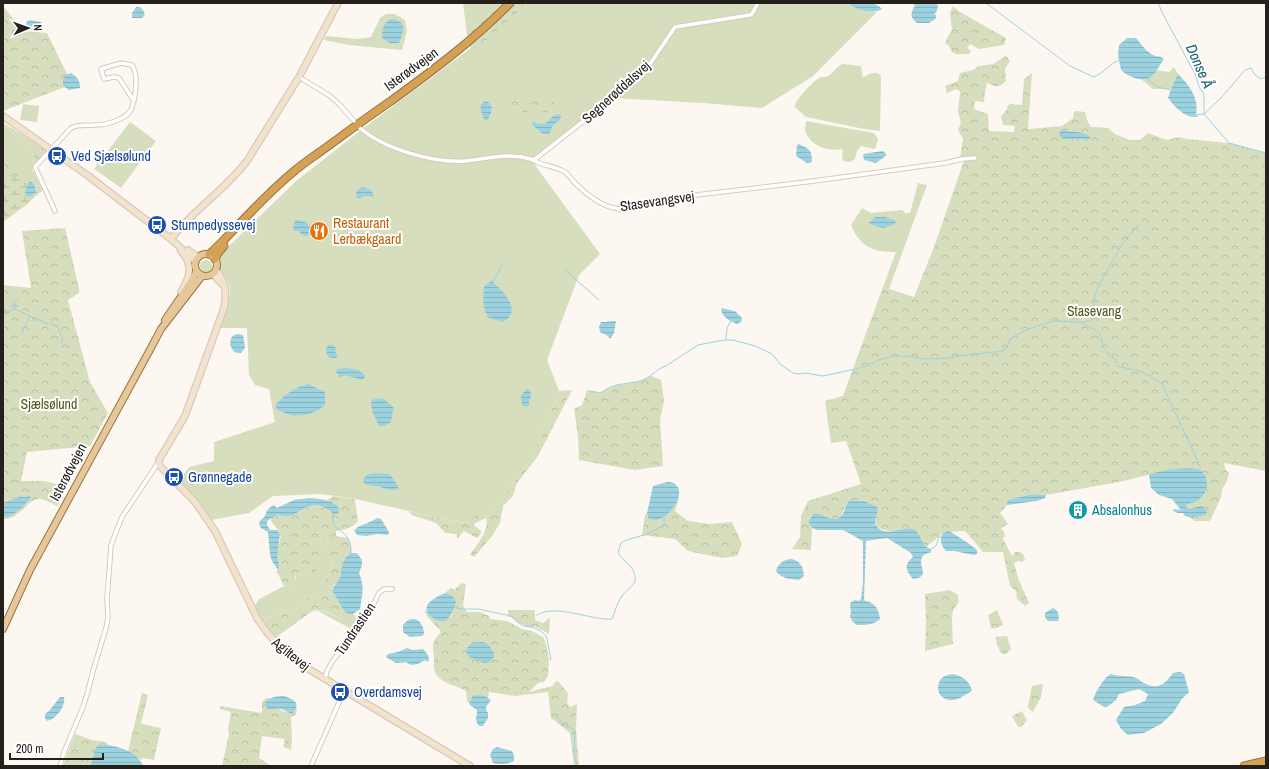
<svg xmlns="http://www.w3.org/2000/svg" width="1269" height="769" font-family="'Archivo Narrow',sans-serif">
	<defs>
		<pattern id="forest-crowns" width="20" height="18" patternUnits="userSpaceOnUse"><rect width="20" height="18" fill="#d6debe"/><path d="M2 6a3 3 0 1 1 6 0M12 15a3 3 0 1 1 6 0" fill="none" stroke="#b8bea3"/></pattern>
		<pattern id="wetland-marsh" width="20" height="14" patternUnits="userSpaceOnUse"><rect width="20" height="14" fill="#d6debe"/><path d="M1 5h8M5 5V1M11 12h8M15 12V8" fill="none" stroke="#b8bea3"/></pattern>
		<pattern id="water-rules" width="6" height="5" patternUnits="userSpaceOnUse"><rect width="6" height="5" fill="#9cd2df"/><path d="M0 2.5h6" fill="none" stroke="#86b4bf"/></pattern>
	</defs>
	<rect width="100%" height="100%" fill="#fdf7f2"/>
	<!-- grass -->
	<path fill="#d6debe" d="M463,3H848C855,10 867,13 877,12L813,76L762,108L703,103L613,98L532,161L600,254L579,275L547,360L559,391L532,458L494,508L483,509L466,523L453,521L351,498L321,494L273,496L249,513L211,520L202,506L179,481L189,467L214,461V442L275,422L269,389L255,385L249,375L247,328H220L228,304L230,292L229,284L220,270V257L232,243L296,181L365,127L471,48L467,35Z
		M386,14H395L405,20L407,31L402,50L349,45L324,40L326,36L357,39L371,37L380,18Z
		M843,64L861,66L863,78C869,73 876,70 881,76L880,131L864,129L806,117L795,107C795,99 812,83 819,78C822,76 825,78 828,76C834,73 836,66 843,64Z
		M1174,67L1178,74L1171,89H1153L1141,79L1152,75L1156,70L1169,72Z
		M23,104L39,106L37,122L20,120Z
		M1076,111L1085,112L1087,120L1073,118L1074,112Z
		M806,121L874,133L878,139L875,149L861,146L857,151L855,159L851,162L843,161L842,156L843,150L841,149C827,152 809,145 805,130C805,127 806,124 806,121Z
		M130,122L156,141L121,188L94,169Z
		M3,124L20,139L34,154L32,169L43,190L38,194C35,179 29,181 19,173C15,169 13,163 10,159H3Z
		M1094,127L1108,128L1115,134L1130,140L1126,143L1097,132Z
		M918,183L927,185L889,289L883,287L896,252C873,252 860,247 851,225L862,208L871,213L902,210L905,213H910Z
		M200 266a6 6 0 1 1 12 0a6 6 0 1 1-12 0Z
		M320,533H326L329,543L331,547V560L333,565L329,574L321,584L326,594L320,599L316,597L309,596L300,608L277,613L262,622L254,607L259,599L284,586L292,584L296,578L295,573L304,574L309,576L322,550Z
		M316,610L326,612L339,618L344,611L348,614H353L362,621L355,631Z"/>
	<!-- forest -->
	<path fill="url(#forest-crowns)" fill-rule="evenodd" d="M498,3H506L472,34L471,29V27L485,17Z
		M515,3H525C511,21 493,35 476,48L469,47L475,41Z
		M3,6L23,31L47,33L72,84L3,111Z
		M953,6L960,12L1006,38L1004,45L979,49L970,44L967,48L971,51L969,54H956L952,52L949,46L945,43L952,29L950,13Z
		M1006,56L1010,61L1005,69L1006,81C1000,88 995,87 987,83L985,91L984,102L975,101L974,109L988,114L989,131L1014,132L1015,126L1003,125L1001,116L1006,111L1008,105L1011,104L1022,105L1024,79L1032,73L1028,129L1062,126L1073,118L1087,120L1091,127H1094L1098,132L1126,143L1130,140H1140L1148,133L1167,140L1179,137L1186,139L1229,143L1266,153V471L1224,463L1225,469L1229,474L1227,481L1222,489L1221,497L1211,519L1209,521H1194L1192,518L1206,515L1202,507L1187,509L1186,505L1194,503L1167,470L1124,481L1046,495L1033,494L1008,500L1007,503V505L1000,513L1008,524L1001,528L1005,534L1003,539L1012,556L1015,552H1020L1023,554L1025,560L1021,562L1018,561L1014,563L1018,578L1029,603L1025,606L1017,599L1016,591L1010,586L1003,552H983L965,531L946,532L943,533L926,547C921,541 922,533 913,530C902,525 891,536 880,528C873,524 876,518 878,511L864,501L851,500L845,506L841,516L835,519L823,516L811,515L808,521L812,528L811,550L792,549L800,537L801,516L808,501L861,484L846,441L831,443L825,401L843,396L883,287L914,297L934,247L965,158H960L963,139L958,130L961,123L958,112L960,91L956,89L947,93L945,86L958,81L960,73L973,70L979,66L993,64ZM1064,130C1074,133 1080,131 1089,136L1087,140C1080,138 1073,140 1067,138Z
		M519,95L556,98L553,105L554,112H519L503,103Z
		M3,123L48,150L32,169L34,154L20,139L3,124Z
		M3,159H10L14,162L18,172L33,181L36,187L38,194L26,205L15,208L3,216Z
		M65,228L79,289V293L68,300L90,382L108,413L90,446L27,452L21,481H44L65,486L58,506C53,504 46,500 40,499C27,498 20,520 3,519C14,515 22,506 31,498L30,496L19,497L3,503V316H22L8,303L6,310H3V285L31,288L22,231Z
		M651,376L661,380L664,401L660,420L663,466L635,470L579,460L578,436L574,409L582,405L587,390L600,393L616,385L628,384L643,380Z
		M572,390L538,456L517,483L513,496L503,506L500,523L492,536L474,557L470,554C477,546 490,528 486,518L475,523L474,525L482,532L477,538L464,531L457,539V534L445,533L436,523L412,515L408,511L453,521L466,523L483,509L494,508L532,458L559,391Z
		M333,496L355,499L358,521C351,528 346,530 336,531V536L348,538L351,545V553C340,558 344,571 340,578C338,582 331,586 332,591C333,594 342,607 344,611L339,618C331,614 321,607 311,612L275,638L262,622L277,613L300,608L309,596L316,597L320,599L326,594L323,591L321,584L329,574L333,565L331,560V547L329,543L326,533H320L322,550L318,570L309,576L304,574L295,573V582L292,584L284,586L277,572C280,564 276,557 277,549C278,545 282,539 280,534C278,529 274,525 271,521L272,517L277,515C294,519 294,511 307,507C315,504 323,507 330,510L329,501L327,500Z
		M679,498L675,511L688,521L709,524L732,522L742,544L737,556L722,558L688,551L675,539L642,535L645,515L647,513L648,518L668,514Z
		M462,583L466,584L463,606L467,612H480L489,616L490,619L507,621L522,629L532,631L543,637L546,644L549,659L548,676L544,682L538,683L529,692L553,686L555,682L558,681L568,693L567,703L570,707L577,704L576,729L579,766H574L570,733L551,718L548,692L515,696L489,692L488,698L485,696L472,698L469,702H467L466,691C455,684 438,684 434,669C433,665 435,661 434,657C432,644 432,642 441,632C437,625 427,619 425,611L426,609L428,614L451,617L456,604L449,594L445,593L451,588L454,590Z
		M950,590L958,595C960,605 956,604 953,611C951,616 953,637 953,644L925,651L926,624L925,594Z
		M508,610H535V620L543,623L546,621L547,619L550,618L549,634L534,626L532,628L518,623L511,617H508Z
		M997,610L1003,625L996,628H991L988,615Z
		M1007,636L1011,649L1006,654H1003L1000,652L995,637Z
		M1043,684L1041,697L1033,712L1029,709L1028,706L1032,686Z
		M142,693L148,695L141,724L161,728L154,760L143,758L141,760L128,751Z
		M266,698H269V699L267,700C274,706 284,714 293,713L297,706L296,714L291,717L292,742L291,750L283,747L285,739L262,736L259,758L271,766H222L229,734L228,730L231,712L220,709V706L262,713V702Z
		M1022,711L1027,720L1021,727H1018L1012,716Z
		M75,734L92,740L106,742L108,745L101,744L96,747L90,766H63L68,751Z"/>
	<!-- wetland -->
	<path fill="url(#wetland-marsh)" d="M16,175C21,176 25,180 30,181L26,187V196H32V198L25,206L3,222V182Z
		M11,298L17,301L24,311L22,316H3V310L6,309L8,303Z"/>
	<!-- water -->
	<path fill="url(#water-rules)" d="M848,3C859,3 874,0 882,9C872,15 855,10 848,3Z
		M913,3H935L938,5L937,11L934,14L936,15V18L933,21L932,20V21L929,23H917C910,17 910,13 915,6Z
		M136,7C142,7 143,9 145,15L142,18H132V13Z
		M390,19C408,20 404,30 399,43H390L382,38C382,30 383,24 390,19Z
		M30,20L41,22L42,26L41,29L28,30L26,25L27,21Z
		M1127,38H1136C1142,45 1146,52 1155,56C1159,57 1161,56 1164,59C1160,64 1158,70 1153,75C1143,84 1129,77 1121,70L1118,55L1119,45Z
		M71,73C77,77 80,80 80,88L69,90L63,86V80L65,75Z
		M1178,74C1190,86 1199,98 1196,115L1198,117C1184,118 1176,108 1168,98L1173,84Z
		M486,101C496,106 491,114 487,121C482,118 480,110 481,104Z
		M558,114L561,116C560,122 557,121 553,125C551,128 551,131 549,134H543L532,125L533,122L539,124H545L553,116Z
		M1064,130C1074,133 1083,130 1091,138L1087,140L1081,139H1063L1059,135L1060,131Z
		M799,144C809,149 812,149 812,162L807,163L796,156L797,145Z
		M883,151L887,155L876,163L864,160L863,154Z
		M30,181L34,184L36,192L32,196H26C24,190 27,186 30,181Z
		M363,187L371,190L374,196L373,197L366,196L359,198L356,197C355,191 358,189 363,187Z
		M875,217H885L896,221L895,224C883,229 880,229 869,223Z
		M295,220C302,220 308,222 311,228L310,235L305,236L301,234L299,231H294L293,228Z
		M492,281C502,291 524,310 503,322L487,317V314C481,306 484,296 484,286Z
		M721,308L735,311L742,318L741,322L737,324C730,321 721,317 721,308Z
		M612,321H616L614,333L611,338H609L608,336L600,332L599,327L601,322H606Z
		M238,334L243,335L244,341L245,348L241,353L234,352L230,345L231,338L234,335Z
		M328,345H333L336,348L335,352L338,355L336,358H334L328,357L326,350Z
		M348,368L358,370L365,375V377L362,380L345,375L339,378V376L336,372L337,369Z
		M308,384L325,392V405C317,413 303,417 291,415C286,414 281,411 276,409V404C286,394 295,387 308,384Z
		M527,389L530,390L531,398L529,399V406L524,407L522,405L521,395Z
		M378,398L384,399L394,408L392,415L391,422L385,426H379L373,413L371,404L372,400Z
		M1184,468C1189,468 1196,468 1200,470C1203,472 1205,475 1206,478C1211,493 1198,502 1186,505L1187,509L1202,506L1207,511L1206,515L1192,518L1185,516L1183,513H1178L1173,511L1174,509L1181,510L1172,499L1159,495L1151,488L1149,474L1167,470Z
		M376,473L390,474L398,486V489C389,492 384,487 375,486C370,485 367,486 363,482C365,474 368,474 376,473Z
		M667,482C670,482 674,482 676,485C687,495 667,521 654,520C652,520 650,519 648,518L647,513L653,486Z
		M1033,494L1046,495L1045,498L1037,501L1007,505V503L1008,500Z
		M30,496L31,498C24,505 14,517 3,518V503L19,497Z
		M309,498C319,499 334,499 339,509L338,514H333C328,507 316,503 307,507C302,508 298,513 293,515C287,517 282,516 277,515L267,521V525L270,530H277L280,534L277,556L279,565L278,570L272,561L270,555L268,532L261,528L259,524L260,521L265,516C267,510 268,508 274,505L277,508L294,500Z
		M851,500L864,501L877,507C880,513 873,519 876,525C885,539 901,526 912,529C923,532 920,546 931,549V552C928,553 923,555 922,557C917,566 932,576 913,579C906,571 903,565 913,557L911,553L887,538L866,541L864,599L865,601C875,602 879,610 880,619C874,625 865,625 857,625L852,621L850,616L851,612L850,603L855,600L859,601L861,599L863,583V541L843,530H817L812,528L808,521L813,514C822,512 833,524 841,516C846,511 844,504 851,500Z
		M377,518L381,519L389,532L388,535L377,534L366,536L357,535L354,530C361,524 370,523 377,518Z
		M949,531C959,537 969,543 977,550V554L974,555L954,551H946C941,546 939,539 943,533Z
		M350,553H357L362,560V565L359,573C365,587 362,595 360,609L353,614H348L344,611L332,591L333,588L341,576V570L345,558Z
		M790,559C800,560 803,566 804,576L799,580C790,579 782,579 776,571C778,564 783,560 790,559Z
		M445,593C449,594 454,596 455,600C457,603 455,606 454,609C450,618 444,626 433,618C430,616 428,615 427,611C424,602 439,596 445,593Z
		M1053,608C1058,610 1060,616 1058,621H1048L1045,617V613Z
		M411,619C420,618 424,626 424,634L422,636L410,637L403,632V625L407,621Z
		M483,642L488,644L494,653V657L489,662L484,663L469,657L466,652C469,642 473,643 483,642Z
		M407,648L413,650L423,649L428,655L429,660L427,662L425,660L418,664L411,665L406,662L396,663L386,657L388,654L398,652Z
		M1180,672L1184,674L1189,692L1181,700L1173,713L1161,724L1144,733L1128,735L1121,729L1116,720L1124,707L1135,705L1145,701L1148,694L1139,689L1119,694L1116,700L1107,707H1104L1093,700C1095,693 1104,677 1111,674C1119,677 1128,675 1136,678C1139,679 1141,682 1144,683C1158,690 1164,685 1173,673Z
		M953,674C962,676 970,681 972,691C966,694 958,701 951,700C940,700 934,688 941,679C944,675 948,675 953,674Z
		M476,695L485,696L491,700L486,707V710L488,713V718L483,726H479C474,720 477,717 477,710L470,705L469,702L472,698Z
		M284,696C294,699 301,703 293,713C288,714 286,710 281,709C276,708 272,710 267,709L265,702C269,697 278,696 284,696Z
		M60,697H64C66,706 56,719 47,721L45,718V714L49,711Z
		M101,744C116,746 137,750 143,766H90L96,747Z
		M497,747L512,751L514,755V761C507,764 501,765 493,763L490,755L493,749Z"/>
	<g fill="none" stroke-linecap="round" stroke-linejoin="round">
		<!-- stream -->
		<path stroke="#9cd2df" stroke-width="1" d="M986,3L1070,66L1094,77C1104,73 1109,64 1119,60L1120,61
			M1158,3L1163,14L1196,76L1199,87L1204,94V114L1229,143L1266,153
			M1146,78L1157,87L1171,90
			M1195,115L1204,114L1221,98L1245,70L1251,68L1255,75L1261,79L1266,77
			M565,270L599,300
			M492,281L495,279L503,263
			M12,301L15,309
			M3,313L15,309L48,324
			M1046,323C1050,322 1055,321 1059,321C1069,321 1084,325 1093,319L1095,293L1122,244L1138,225
			M1082,323L1097,331L1101,336L1103,347L1109,355L1116,360V363
			M51,324L58,327L62,338V344
			M21,334L30,316
			M726,339L727,328L731,321
			M1117,366L1139,371L1150,376L1162,384L1200,466V470
			M591,391L600,393C605,390 611,386 617,385C626,383 636,383 645,379C653,375 658,368 666,366L698,345L724,340H733L755,346L772,354L780,364L793,373L799,374L805,373L823,376L860,368L866,366L878,360L893,356H907L924,359L948,358L966,355L1004,351L1011,338L1028,329L1044,324
			M333,514C331,530 340,527 347,537C351,542 351,547 351,553
			M931,549L936,546L939,537H941
			M457,608L461,609H478L511,616L523,626L533,627L542,632L546,636L547,639L551,660
			M537,615C556,603 592,621 612,619C615,612 617,602 622,596C629,586 640,585 633,570C630,565 622,559 618,553L621,543L624,541L650,533L662,526L664,524V516
			M557,717L565,726L573,729L575,734L574,753L577,766"/>
		<defs>
			<path id="street" d="M299,77L330,96L340,105L354,121
				M360,128C384,149 433,163 465,161C488,159 507,152 531,159C534,160 536,162 539,163C547,166 557,167 565,172C569,175 572,180 575,183C586,194 603,207 619,209C628,210 644,202 654,200L814,181L945,163L962,159L975,158
				M534,160L595,112L623,87L636,77L650,64L675,27L750,15L752,14L758,3
				M55,211L35,167L71,128C78,124 87,126 95,125C106,125 125,120 131,110C133,105 134,99 135,95C136,83 138,75 132,65L121,63L101,69L104,79L114,77L119,78L134,101
				M325,679L327,671L332,662L359,627L372,607L379,593L384,589H392
				M60,766L64,752L83,707L88,691L93,671L106,628L108,618L107,599L111,545L122,517L158,463
				M311,766L344,691"/>
			<path id="secondary" d="M3,116L87,175L171,239L195,261
				M171,239C193,210 225,190 247,161L299,77L338,3
				M188,250L198,257
				M216,270C226,282 227,293 224,308L185,416L159,460V465L196,503L215,531L257,618C269,637 283,652 302,665L470,766
				M213,274L222,284
				M181,292C190,277 194,265 181,251"/>
			<path id="primary" d="M195 265a11 11 0 1 1 22 0a11 11 0 1 1-22 0Z
				M165,320L193,279L196,271
				M3,629L30,570L152,346L161,329L202,276"/>
			<path id="highway" d="M209,254L213,251C246,218 278,180 317,154C342,136 366,118 391,101C432,71 474,40 510,3
				M215,259L218,253L224,246
				M1244,766L1266,761"/>
		</defs>
		<!-- street casing -->
		<use href="#street" stroke="#d9c8be" stroke-width="5.5"/>
		<!-- secondary casing -->
		<use href="#secondary" stroke="#d9c8be" stroke-width="8"/>
		<!-- primary casing -->
		<use href="#primary" stroke="#977441" stroke-width="8"/>
		<!-- highway casing -->
		<use href="#highway" stroke="#977441" stroke-width="9"/>
		<!-- street -->
		<use href="#street" stroke="#fff" stroke-width="3.5"/>
		<!-- secondary -->
		<use href="#secondary" stroke="#f2e3cc" stroke-width="5.5"/>
		<!-- primary -->
		<use href="#primary" stroke="#e6c799" stroke-width="6"/>
		<!-- highway -->
		<use href="#highway" stroke="#d5a255" stroke-width="7"/>
	</g>
	<!-- icons -->
	<defs>
		<symbol id="bus-disc" viewBox="-11 -11 22 22"><circle r="9.5" fill="#1a4fb4" stroke="#fff"/><path d="M-5-6H5V4H4V6H2V4H-2V6H-4V4H-5ZM-3.5-4V0h7V-4ZM-3.5 1.2v1.5H-2V1.2ZM2 1.2v1.5H3.5V1.2Z" fill="#fff"/></symbol>
		<symbol id="restaurant-disc" viewBox="-11 -11 22 22"><circle r="9.5" fill="#e8710a" stroke="#fff"/><path d="M-5-6h1v4h1v-4h1v4h1v-4h1v5L-1.5 .5V6h-2V.5L-5-1ZM5-6V6H3V1.5H1.5Q1.5-4 5-6Z" fill="#fff"/></symbol>
		<symbol id="building-disc" viewBox="-11 -11 22 22"><circle r="9.5" fill="#0f9aa8" stroke="#fff"/><path d="M-4-6H4V6H1V3H-1V6H-4ZM-2.5-4.3h1.7v1.8h-1.7ZM.8-4.3h1.7v1.8H.8ZM-2.5-1h1.7V.8h-1.7ZM.8-1h1.7V.8H.8Z" fill="#fff"/></symbol>
	</defs>
	<g fill-rule="evenodd">
		<use href="#bus-disc" x="46" y="145" width="22" height="22"/>
		<use href="#bus-disc" x="146" y="214" width="22" height="22"/>
		<use href="#restaurant-disc" x="308" y="220" width="22" height="22"/>
		<use href="#bus-disc" x="163" y="466" width="22" height="22"/>
		<use href="#building-disc" x="1067" y="499" width="22" height="22"/>
		<use href="#bus-disc" x="329" y="681" width="22" height="22"/>
	</g>
	<g text-anchor="middle" dominant-baseline="central" stroke-width="4" stroke-linejoin="round" paint-order="stroke">
		<!-- street labels -->
		<g font-size="14" fill="#25201c" stroke="#fff">
			<text transform="translate(411 69) rotate(-36)">Isterødvejen</text>
			<text transform="translate(616 92) rotate(-42)">Segnerøddalsvej</text>
			<text transform="translate(657 201) rotate(-8)">Stasevangsvej</text>
			<text transform="translate(68 472) rotate(-62)">Isterødvejen</text>
			<text transform="translate(355 629) rotate(-56)">Tundrastien</text>
			<text transform="translate(291 654) rotate(39)">Agiltevej</text>
		</g>
		<!-- transit labels -->
		<g font-size="14" fill="#164399" stroke="#fff" text-anchor="start">
			<text x="71" y="156">Ved Sjælsølund</text>
			<text x="171" y="225">Stumpedyssevej</text>
			<text x="188" y="477">Grønnegade</text>
			<text x="354" y="692">Overdamsvej</text>
		</g>
		<!-- food labels -->
		<g font-size="14" fill="#c56008" stroke="#fff" text-anchor="start">
			<text x="333" y="223">Restaurant<tspan x="333" dy="16">Lerbækgaard</tspan></text>
		</g>
		<!-- park labels -->
		<g font-size="14" fill="#505a1a" stroke="#fff">
			<text x="1094" y="311">Stasevang</text>
			<text x="49" y="404">Sjælsølund</text>
		</g>
		<!-- culture labels -->
		<g font-size="14" fill="#0d838f" stroke="#fff" text-anchor="start">
			<text x="1092" y="510">Absalonhus</text>
		</g>
		<!-- water labels -->
		<g font-size="15" font-style="italic" fill="#1c6270" stroke="#fff">
			<text transform="translate(1200 66) rotate(66)">Donse Å</text>
		</g>
	</g>
	<!-- border -->
	<rect width="1269" height="769" fill="none" stroke="#25201c" stroke-width="8"/>
	<!-- north arrow -->
	<g transform="translate(28 28) rotate(88)" stroke="#ffffff" stroke-width="3" paint-order="stroke">
	<path d="M0-3L7 15L0 10L-7 15Z" fill="#25201c"/>
	<text y="-6" font-size="11" font-weight="bold" text-anchor="middle" fill="#25201c">N</text>
	</g>
	<!-- scale -->
	<path d="M10 753v6h93v-6" fill="none" stroke="#25201c" stroke-width="2"/>
	<text x="16" y="753" font-size="12" fill="#25201c" stroke="#ffffff" stroke-width="3" paint-order="stroke">200 m</text>
</svg>
